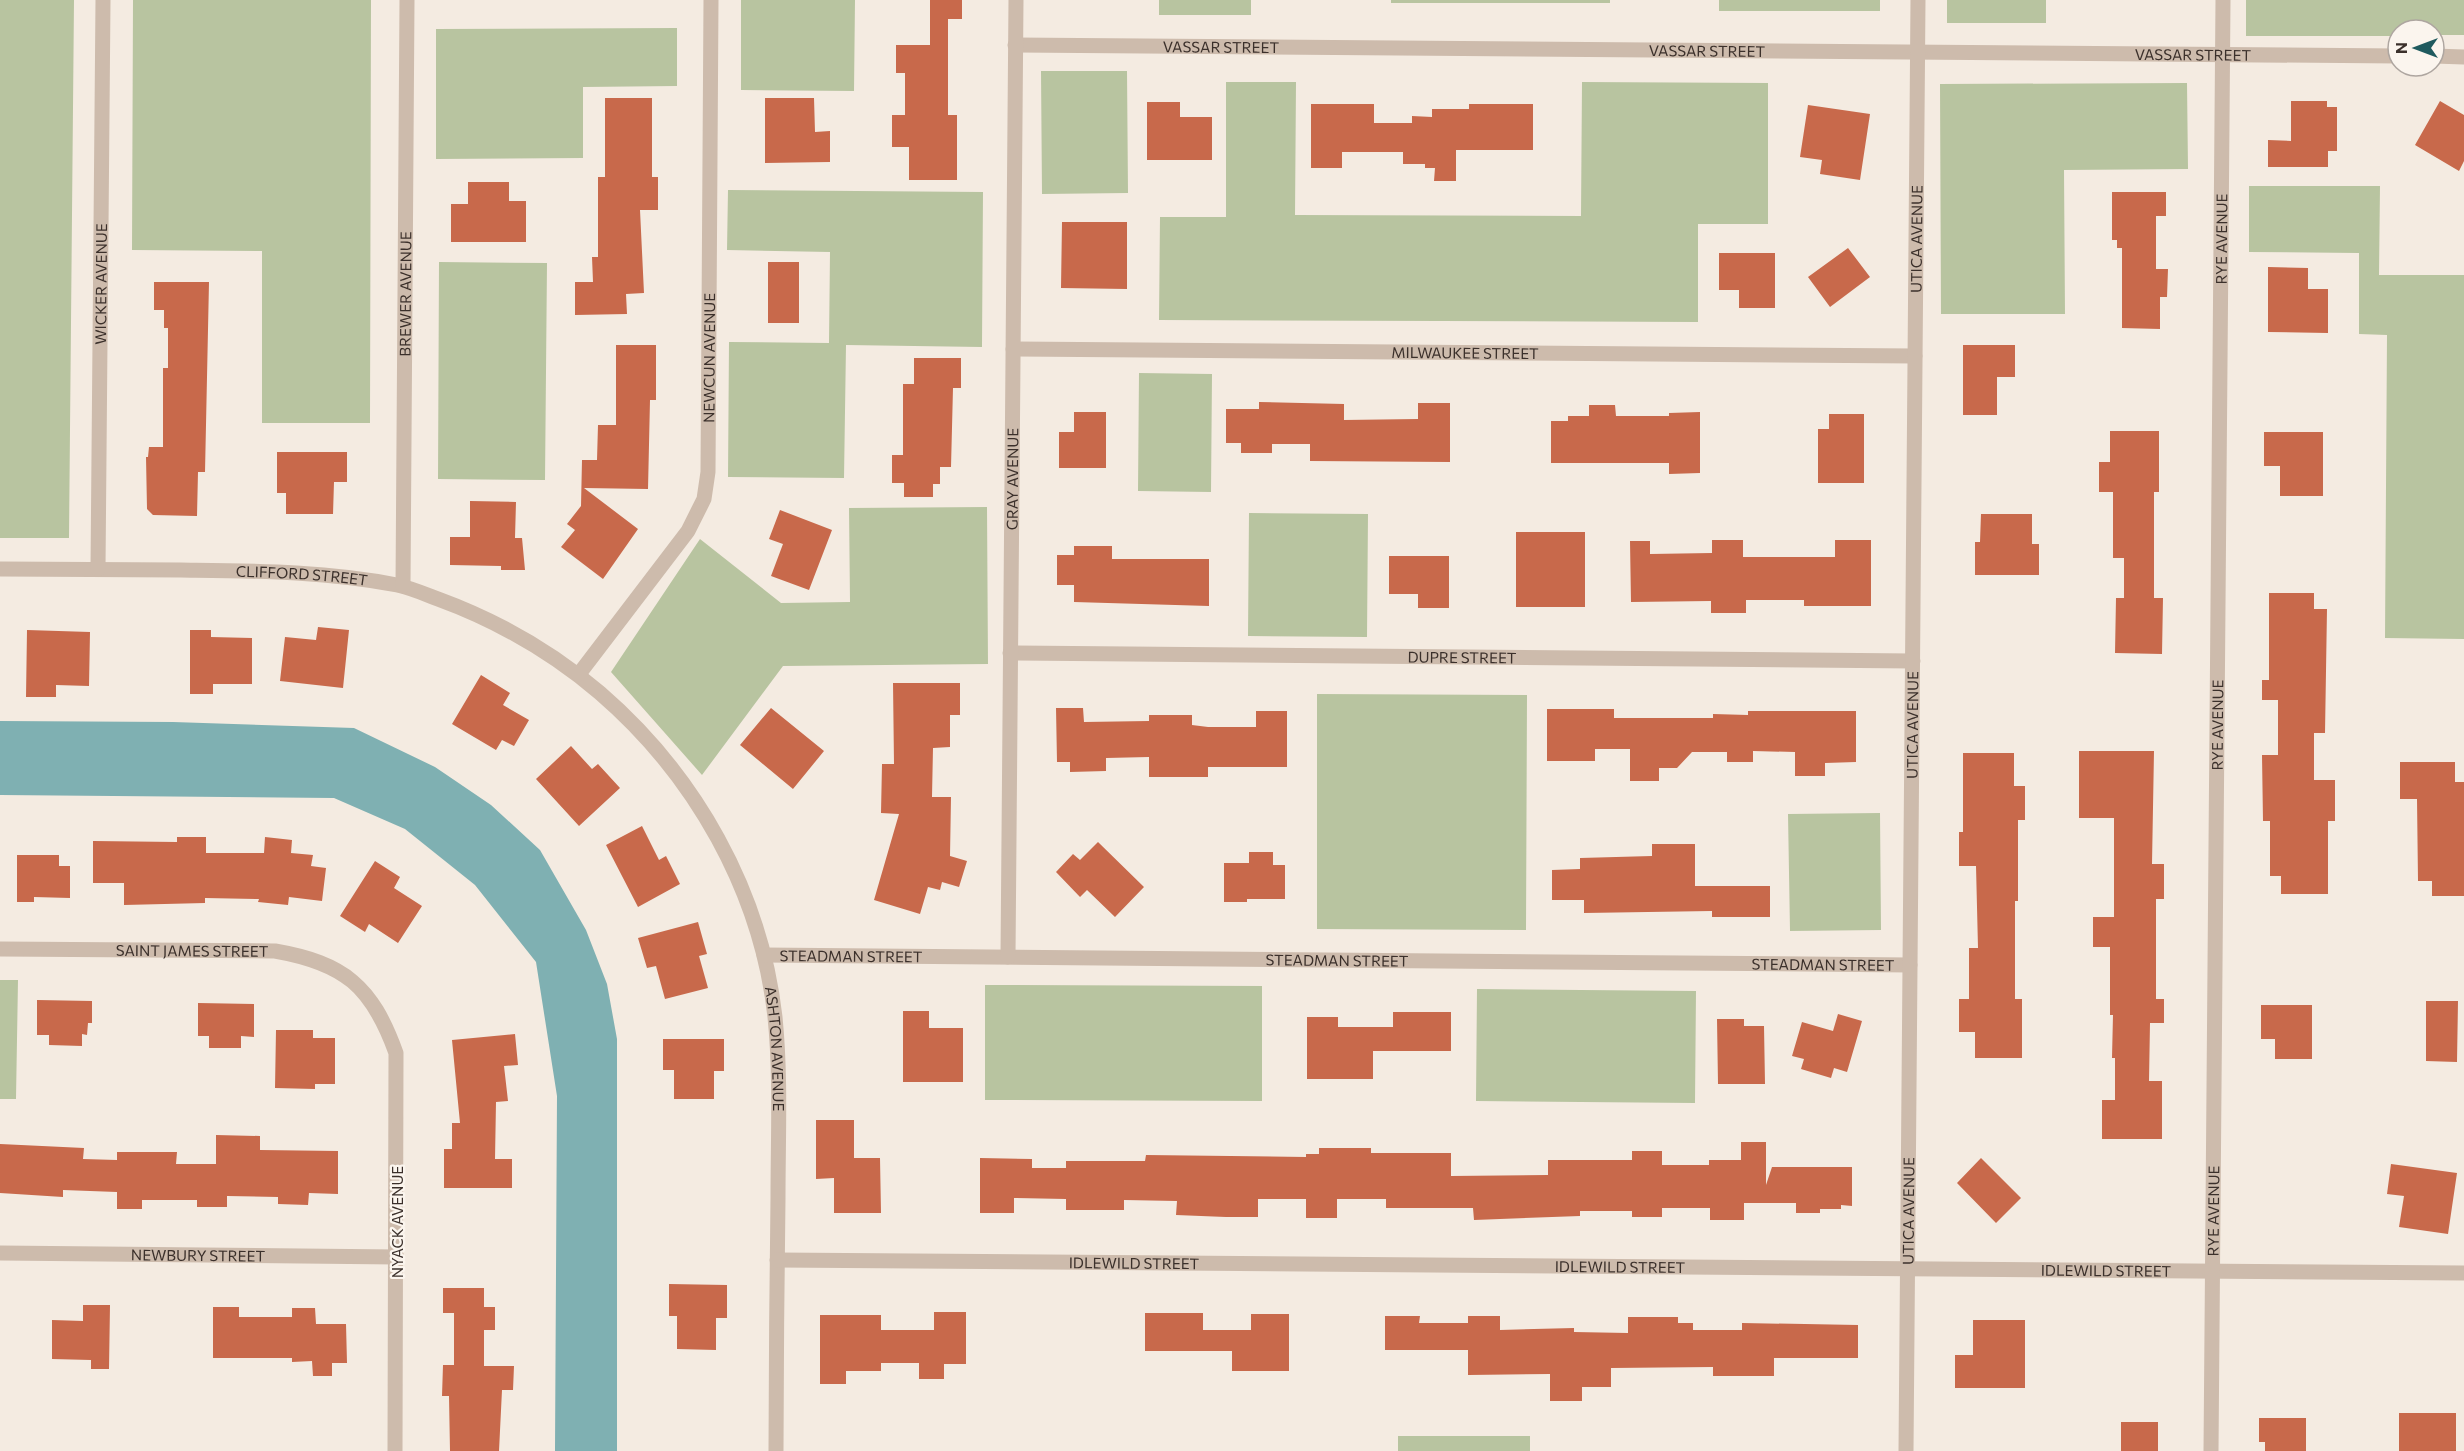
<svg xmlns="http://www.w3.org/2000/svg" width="2464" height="1451" font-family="Commissioner,sans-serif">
	<rect width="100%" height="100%" fill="#f4ebe1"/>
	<!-- green -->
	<path fill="#b8c4a0" d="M0,0H74L69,538H0Z
		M133,0H371L370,423H262V251L132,250Z
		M741,0H855L854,91L741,90Z
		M1159,0H1251V15H1159Z
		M1391,0H1610V3H1391Z
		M1719,0H1880V11H1719Z
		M1947,0H2046V23H1947Z
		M2246,0H2464V35H2434V30H2398V36H2246Z
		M677,28V86L583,87V158L436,159V29Z
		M1041,71H1127L1128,193L1042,194Z
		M1226,82H1296L1295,215L1581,216L1582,82L1768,83V224H1698V322L1159,320L1160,217H1226Z
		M2187,83L2188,169L2064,170L2065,314H1941L1940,84Z
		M2249,186H2380L2379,275H2464V639L2385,638L2387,335L2359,334V253L2249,252Z
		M728,190L983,192L982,347L846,345L844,478L728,477L729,342L829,343L830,252L727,250Z
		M439,262L547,263L545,480L438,479Z
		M1139,373L1212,374L1211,492L1138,491Z
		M987,507L988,664L783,666L702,775L611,672L700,539L781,603L850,602L849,508Z
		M1249,513L1368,514L1367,637L1248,636Z
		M1317,694L1527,695L1526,930L1317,929Z
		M1880,813L1881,930L1790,931L1788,814Z
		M0,980H18L16,1099H0Z
		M985,985L1262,986V1101L985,1100Z
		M1477,989L1696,991L1695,1103L1476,1101Z
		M1398,1436H1530V1451H1398Z"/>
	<!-- water -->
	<path fill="#7fb0b2" d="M0,721L173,722L354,728L435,767L491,805L540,850L586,930L607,984L617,1039V1451H555L557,1096L536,962L475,885L405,829L334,798L0,795Z"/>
	<!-- building -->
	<path fill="#c8694b" d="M930,0H962V19H948V115H957V180H909V147H892V115H905V73H896V45H930Z
		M605,98H652V177H658V210H640L644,293L626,294L627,314L575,315V282H593L592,257H598V177H605Z
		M765,98H814L815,132L830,131V162L765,163Z
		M2291,101H2327V107H2337V151H2328V167H2268V140L2291,141Z
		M2440,101L2464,115V161L2459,171L2415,145Z
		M1147,102H1180V117H1212V160H1147Z
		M1311,104H1374V123H1412V116L1432,117V109H1469V104H1533V150H1456V181H1434L1435,168H1425V164H1403V152H1342V168H1311Z
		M1808,105L1870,114L1860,180L1820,174L1822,160L1800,157Z
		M468,182H509V201H526V242H451V204H468Z
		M2112,192H2166V216H2156V269H2168L2167,297H2160V329L2122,328V248H2117V240H2112Z
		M1062,222H1127V289L1061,288Z
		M1848,248L1870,277L1830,307L1808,277Z
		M1719,253H1775V308H1739V290H1719Z
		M768,262H799V323H768Z
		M2268,267L2308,268V289H2328V333L2268,332Z
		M154,282H209L205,472H198L197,516L153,515L147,509L146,457H148L149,447H163V368H168V328H164V310H154Z
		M616,345H656V400H650L648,489L584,488L638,529L603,579L561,547L575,530L567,524L581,506L582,460H597L598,425H616Z
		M1963,345H2015V377H1997V415H1963Z
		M914,358H961V388H953L951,467H940V484H933V497H904V483H892V455H903V384H914Z
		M1259,402L1344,404V420L1418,419V403H1450V462L1310,461V444H1272V453H1241V443H1226V409H1259Z
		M1589,405H1615L1616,416H1669V413L1700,412V473L1669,474V463H1551V421H1568V416H1589Z
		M1074,412H1106V468H1059V432H1074Z
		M1829,414H1864V483H1818V429H1829Z
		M2110,431H2159V492H2154V598H2163L2162,654L2115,653L2116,598H2124V558H2113V492H2099V462H2110Z
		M2264,432H2323V496H2280V466H2264Z
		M277,452H347V482H334L333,514H286V493H277Z
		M470,501L516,502L515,538H522L525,570H501V566L450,565V537H470Z
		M780,510L832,530L809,590L771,576L783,544L769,539Z
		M1981,514H2032V544H2039V575H1975V542H1980Z
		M1516,532H1585V607H1516Z
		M1712,540H1743V557H1835V540H1871V606H1804V600H1746V613H1711V601L1631,602L1630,541H1650V554L1712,553Z
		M1074,546H1112V559H1209V606L1074,602V585H1057V555H1074Z
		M1389,556H1449V608H1418V594H1389Z
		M2269,593H2314V609H2327L2325,733H2314V780H2335V821H2328V894H2281V876H2270V821H2263L2262,755H2278V700H2262V680H2269Z
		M318,627L349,630L343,688L280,681L285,637L316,640Z
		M27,630L90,632L89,686L56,685V697H26Z
		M190,630H211V637L252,638V684H213V694H190Z
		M481,675L510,693L503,705L529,720L514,746L502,740L496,750L452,724Z
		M893,683H960V715H950V747L933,748L932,797H951L950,856L967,861L959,887L942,882L940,890L928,887L920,914L874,900L899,814L881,813L882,764H894Z
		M771,708L824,751L793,789L740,745Z
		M1056,708H1083L1084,722L1149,721V715H1192V725L1208,727H1256V711H1287V767H1208V777H1149V757L1106,758V771L1070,772V762H1057Z
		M1547,709H1614V718H1713V714L1748,715V711H1856V762L1825,763V776H1795V752L1753,751V762H1727V752H1692L1677,768H1659V781H1630V749H1595V761H1547Z
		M571,746L592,769L598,764L620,788L579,826L536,779Z
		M2079,751H2154L2152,864H2164V899H2156V999H2164V1023H2150L2149,1081H2162V1139H2102V1100H2115V1058H2112L2113,1015H2110V947H2093V917H2114V818H2079Z
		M1963,753H2014V786H2025V820H2018V901H2015V999H2022V1058H1975V1032H1959V999H1969V948H1978L1976,866H1959V832H1963Z
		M2400,762H2455V782H2464V896H2432V881H2418L2417,799H2400Z
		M642,826L659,860L666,856L680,884L638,907L606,845Z
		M177,837H206V853H264L265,837L292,840L291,853L313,855L311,866L326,868L322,901L289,897L288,905L258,902L259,899L205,898V903L124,905V883H93V841L177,842Z
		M1098,842L1144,887L1115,917L1087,890L1080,897L1056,872L1073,854L1080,860Z
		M1652,844H1695V886H1770V917H1712V911L1584,913V900H1552V870L1580,869V858L1652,856Z
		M1249,852H1273V865H1285V899H1247V902H1224V863H1249Z
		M17,855H59V866H70V898L34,897V902H17Z
		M375,861L400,877L394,888L422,906L398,943L369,924L365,932L340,916Z
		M698,922L707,954L699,956L708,988L665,999L656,966L647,968L638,938Z
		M37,1000L92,1001V1023H88L87,1035L82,1034V1046L49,1045V1035H37Z
		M2426,1001H2458L2457,1062L2426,1061Z
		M198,1003L254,1004V1037L241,1036V1048H209V1036H198Z
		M2261,1005H2312V1059H2275V1039H2261Z
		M903,1011H929V1028H963V1082H903Z
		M1393,1012H1451V1051H1373V1079H1307V1017H1338V1027H1393Z
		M1838,1014L1862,1021L1847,1072L1834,1068L1831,1078L1801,1069L1804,1059L1792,1056L1802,1022L1833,1031Z
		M1717,1019H1744V1026H1764L1765,1084H1718Z
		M276,1030H313V1038H335V1084H315V1089L275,1088Z
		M515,1034L518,1065L504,1066L508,1101L496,1102L495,1159H512V1188H444V1149H452V1123H460L452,1040Z
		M663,1039H724V1071H714V1099H674V1070H663Z
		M816,1120H854V1158H880L881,1213H834V1178L816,1179Z
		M216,1135L260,1136V1150L338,1151V1194L309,1193L308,1205L278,1204V1197L227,1196V1207H197V1200H142V1209H117V1192L63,1190V1197L0,1193V1144L84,1148L83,1159L117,1160V1152H177L176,1164H216Z
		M1741,1142H1766V1185L1772,1167H1852V1206L1841,1205V1209H1820V1213H1796V1203H1744V1220H1710V1208H1662V1217H1632V1211H1580V1216L1474,1220L1473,1208H1386V1199H1337V1218H1306V1199H1258V1217H1226L1176,1215L1177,1201L1124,1200V1210H1066V1199L1014,1198V1213H980V1158L1032,1159V1168H1066V1161H1145L1146,1155L1306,1157V1154H1319V1148H1371V1153H1451V1176L1548,1175V1160H1632V1151H1662V1165H1709V1160H1741Z
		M1981,1158L2021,1198L1996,1223L1957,1183Z
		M2391,1164L2457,1173L2448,1234L2399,1227L2404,1196L2387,1194Z
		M669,1284L727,1285V1318H716V1350L677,1349V1316H669Z
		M443,1288H484V1307H495V1330H484V1366H514L513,1390H502L499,1451H450L449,1396H442L443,1365H454V1313H443Z
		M83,1305H110L109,1369H91V1360L52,1359V1320L83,1321Z
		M213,1307H239V1317H292V1308H315L316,1324H346L347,1363H332V1376H313L312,1361L292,1362V1358H213Z
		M934,1312H966V1364H944V1379H919V1363H881V1371H846V1384H820V1315H881V1330H934Z
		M1145,1313H1203V1330H1251V1314H1289V1371H1232V1351H1145Z
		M1385,1316H1420L1419,1323H1468V1316H1500V1330L1574,1328V1332L1628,1333V1317H1678V1323H1693V1330H1742V1323L1858,1325V1358H1774V1376H1713V1367L1611,1368V1387H1582V1401H1550V1374L1468,1375V1350H1385Z
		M1973,1320H2025V1388H1955V1355H1973Z
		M2399,1413H2456V1451H2399Z
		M2259,1418H2306V1451H2265V1442H2259Z
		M2121,1422H2158V1451H2121Z"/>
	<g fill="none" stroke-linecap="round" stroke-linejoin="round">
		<!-- minor -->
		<g stroke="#cdbbac" stroke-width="15">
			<path id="s1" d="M1015,45L2398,56"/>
			<path d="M2434,56L2464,57"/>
			<path id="s2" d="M1013,349L1915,356"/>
			<path id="s3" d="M0,569C60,569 121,570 181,570C254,571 325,571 397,585C411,588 425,594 438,599C498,621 552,652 600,693C695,775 761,891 775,1017C781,1077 778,1137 778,1198C777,1282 776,1367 776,1451"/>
			<path id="s4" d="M98,569L103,0"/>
			<path id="s5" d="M403,586L407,0"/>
			<path id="s6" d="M1010,653L1913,661"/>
			<path id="s7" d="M579,674L688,531L704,499L708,472L711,0"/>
			<path id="s8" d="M0,949L275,951C344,963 372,986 396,1053L395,1451"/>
			<path id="s9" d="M764,955L1910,965"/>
			<path id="s10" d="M1008,957L1016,0"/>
			<path id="s11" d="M0,1253L397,1257"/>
			<path id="s12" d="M777,1260L2464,1273"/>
			<path id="s13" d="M1906,1451L1918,0"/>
			<path id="s14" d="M2211,1451L2223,0"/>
		</g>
	</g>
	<g text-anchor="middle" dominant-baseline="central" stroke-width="4.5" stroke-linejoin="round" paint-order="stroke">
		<!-- street labels -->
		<g font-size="15" fill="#3b302b" stroke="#fbf5ee">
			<text stroke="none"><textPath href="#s1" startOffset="206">VASSAR STREET</textPath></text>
			<text stroke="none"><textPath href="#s1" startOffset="692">VASSAR STREET</textPath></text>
			<text stroke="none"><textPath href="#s1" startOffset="1178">VASSAR STREET</textPath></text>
			<text stroke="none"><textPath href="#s13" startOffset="1212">UTICA AVENUE</textPath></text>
			<text stroke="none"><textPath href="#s14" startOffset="1212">RYE AVENUE</textPath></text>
			<text stroke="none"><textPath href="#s4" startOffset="285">WICKER AVENUE</textPath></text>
			<text stroke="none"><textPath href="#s5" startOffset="292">BREWER AVENUE</textPath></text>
			<text stroke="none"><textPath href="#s2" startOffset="452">MILWAUKEE STREET</textPath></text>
			<text stroke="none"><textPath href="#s7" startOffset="357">NEWCUN AVENUE</textPath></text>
			<text stroke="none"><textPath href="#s10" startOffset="478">GRAY AVENUE</textPath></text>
			<text stroke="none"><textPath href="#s3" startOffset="302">CLIFFORD STREET</textPath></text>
			<text stroke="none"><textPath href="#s6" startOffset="452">DUPRE STREET</textPath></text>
			<text stroke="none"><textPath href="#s13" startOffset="726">UTICA AVENUE</textPath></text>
			<text stroke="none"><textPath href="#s14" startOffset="726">RYE AVENUE</textPath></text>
			<text stroke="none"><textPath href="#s8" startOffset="192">SAINT JAMES STREET</textPath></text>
			<text stroke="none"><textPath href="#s9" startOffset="87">STEADMAN STREET</textPath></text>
			<text stroke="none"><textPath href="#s9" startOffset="573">STEADMAN STREET</textPath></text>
			<text stroke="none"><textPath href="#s9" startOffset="1059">STEADMAN STREET</textPath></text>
			<text stroke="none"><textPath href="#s3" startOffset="1038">ASHTON AVENUE</textPath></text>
			<text stroke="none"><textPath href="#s13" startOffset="240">UTICA AVENUE</textPath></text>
			<text stroke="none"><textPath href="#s14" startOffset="240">RYE AVENUE</textPath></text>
			<text transform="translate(397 1222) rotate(-90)">NYACK AVENUE</text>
			<text stroke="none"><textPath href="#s11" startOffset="198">NEWBURY STREET</textPath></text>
			<text stroke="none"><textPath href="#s12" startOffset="357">IDLEWILD STREET</textPath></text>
			<text stroke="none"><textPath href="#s12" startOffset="843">IDLEWILD STREET</textPath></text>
			<text stroke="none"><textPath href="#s12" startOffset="1329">IDLEWILD STREET</textPath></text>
		</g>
	</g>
	<!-- north arrow -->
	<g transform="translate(2416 48) rotate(270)"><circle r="28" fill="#fbf5ee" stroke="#aea6a0" stroke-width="1.5"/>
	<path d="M0-4.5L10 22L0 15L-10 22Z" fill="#1f5a5e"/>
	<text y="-9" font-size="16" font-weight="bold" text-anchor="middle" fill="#3b302b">N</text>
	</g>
</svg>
